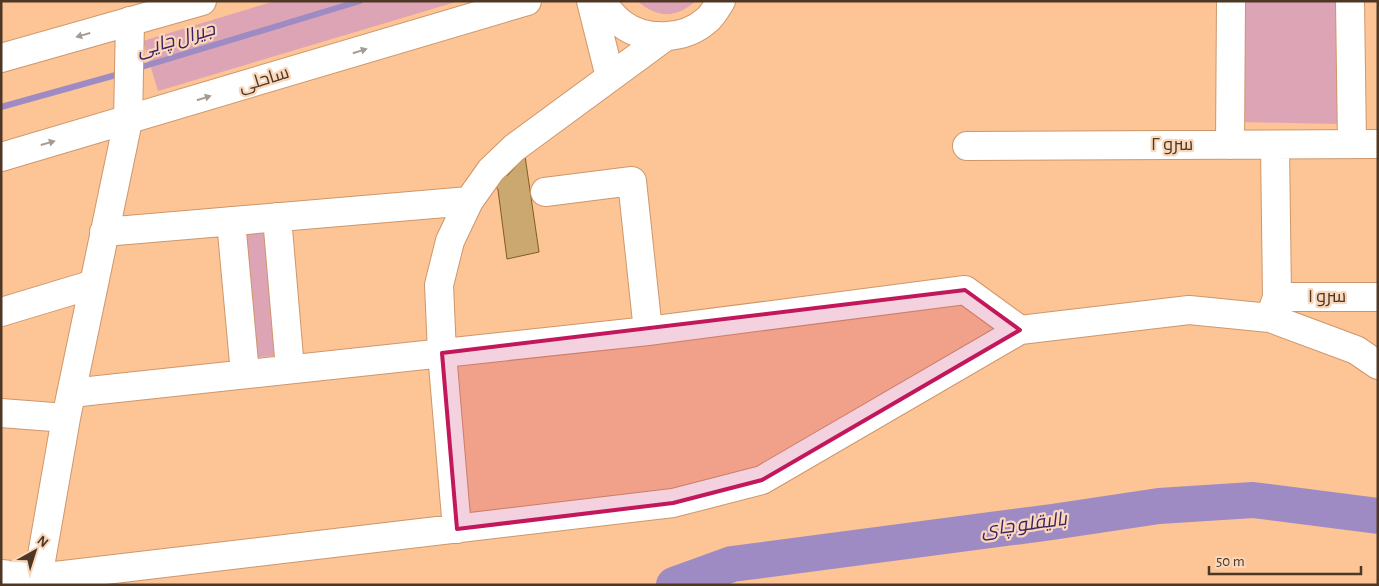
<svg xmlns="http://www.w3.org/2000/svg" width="1379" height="586" font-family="'Alegreya Sans',Cairo,sans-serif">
	<rect width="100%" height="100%" fill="#fdc496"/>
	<!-- green -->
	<path fill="#dca4b4" d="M275,1H459L158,91L143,41Z
		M637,1H696C675,19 658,18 637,1Z
		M1242,1H1340L1338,124L1241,122Z
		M270,231L281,355L248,358L237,234Z"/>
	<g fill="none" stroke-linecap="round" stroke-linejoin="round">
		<!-- stream -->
		<path stroke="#9e8bc3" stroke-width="6" d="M135,69L360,1
			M1,107L123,73"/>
		<!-- river -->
		<path stroke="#9e8bc3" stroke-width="36" d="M674,585L732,564L1052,522L1159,506L1253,500L1378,516"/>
	</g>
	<!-- building -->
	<path fill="#caa86f" stroke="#7f5e21" d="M525,156L539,252L507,259L498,190L494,183L499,177L508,175Z"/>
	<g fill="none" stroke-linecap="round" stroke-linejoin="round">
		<defs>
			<path id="minor" d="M591,1L610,77
				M600,1C607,9 614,18 622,24C646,42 685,40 707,20C713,15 717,7 721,1
				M1350,1L1352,144
				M1230,145L1231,1
				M967,146L1378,144
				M545,192L632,181L648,331
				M277,217L290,369
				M231,221L245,374
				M104,232L469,201
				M1277,297H1378
				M1,312L94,284
				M1270,318L1277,297L1275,145
				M71,393L648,331L965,290L1020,330
				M1,413L66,418
				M457,529L442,353L439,285L450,241L469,201L491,170L514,148L665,37
				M1,574L38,578L673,503L762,480L1020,330L1189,310L1270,318L1356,350L1378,365
				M38,578L66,418L128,121L130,21"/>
			<path id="major" d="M1,58L202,1
				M1,157L527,1"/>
		</defs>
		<!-- minor casing -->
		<use href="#minor" stroke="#ce976b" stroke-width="30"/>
		<!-- major casing -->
		<use href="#major" stroke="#ce976b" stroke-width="30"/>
		<!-- minor -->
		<use href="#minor" stroke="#fff" stroke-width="28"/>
		<!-- major -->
		<use href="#major" stroke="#fff" stroke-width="28"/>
	</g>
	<!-- one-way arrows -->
	<defs><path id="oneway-solid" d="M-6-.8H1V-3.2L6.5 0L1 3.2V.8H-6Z" transform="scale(1.25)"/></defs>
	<g fill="#a69b92">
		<use href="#oneway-solid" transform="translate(83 35) rotate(164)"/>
		<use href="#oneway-solid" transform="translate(360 51) rotate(-17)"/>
		<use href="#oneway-solid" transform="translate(204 98) rotate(-17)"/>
		<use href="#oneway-solid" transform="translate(48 143) rotate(-16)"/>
	</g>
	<!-- marked area -->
	<path fill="#c2185b" fill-opacity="0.2" stroke="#c2185b" stroke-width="4" stroke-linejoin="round" d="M965,290L1020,330L762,480L673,503L457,529L442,353Z"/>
	<g text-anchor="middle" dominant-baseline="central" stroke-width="4.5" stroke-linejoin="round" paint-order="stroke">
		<!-- street labels -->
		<g font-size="18" fill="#4e3724" stroke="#f9d7bb">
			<text transform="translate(264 80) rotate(-17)">ساحلی</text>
			<text x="1172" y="145">سرو ۲</text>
			<text x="1327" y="297">سرو ۱</text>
		</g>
		<!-- water labels -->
		<g font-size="19" font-style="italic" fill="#3e2064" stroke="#f9d7bb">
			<text transform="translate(176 40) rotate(-16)">جیرال چایی</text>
			<text transform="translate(1024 525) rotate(-8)">بالیقلو چای</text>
		</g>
	</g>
	<!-- border -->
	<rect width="1379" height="586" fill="none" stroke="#4e3724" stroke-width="5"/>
	<!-- north arrow -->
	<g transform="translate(35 551) rotate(39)" stroke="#f9d7bb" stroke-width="4" paint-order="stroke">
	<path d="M0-4L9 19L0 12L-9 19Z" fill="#4e3724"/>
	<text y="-8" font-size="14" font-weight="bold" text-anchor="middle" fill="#4e3724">N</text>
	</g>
	<!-- scale -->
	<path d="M1209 566v8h152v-8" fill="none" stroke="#4e3724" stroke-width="2.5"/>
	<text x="1216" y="566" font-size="15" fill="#4e3724" stroke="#f9d7bb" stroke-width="4" paint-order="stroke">50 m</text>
</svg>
